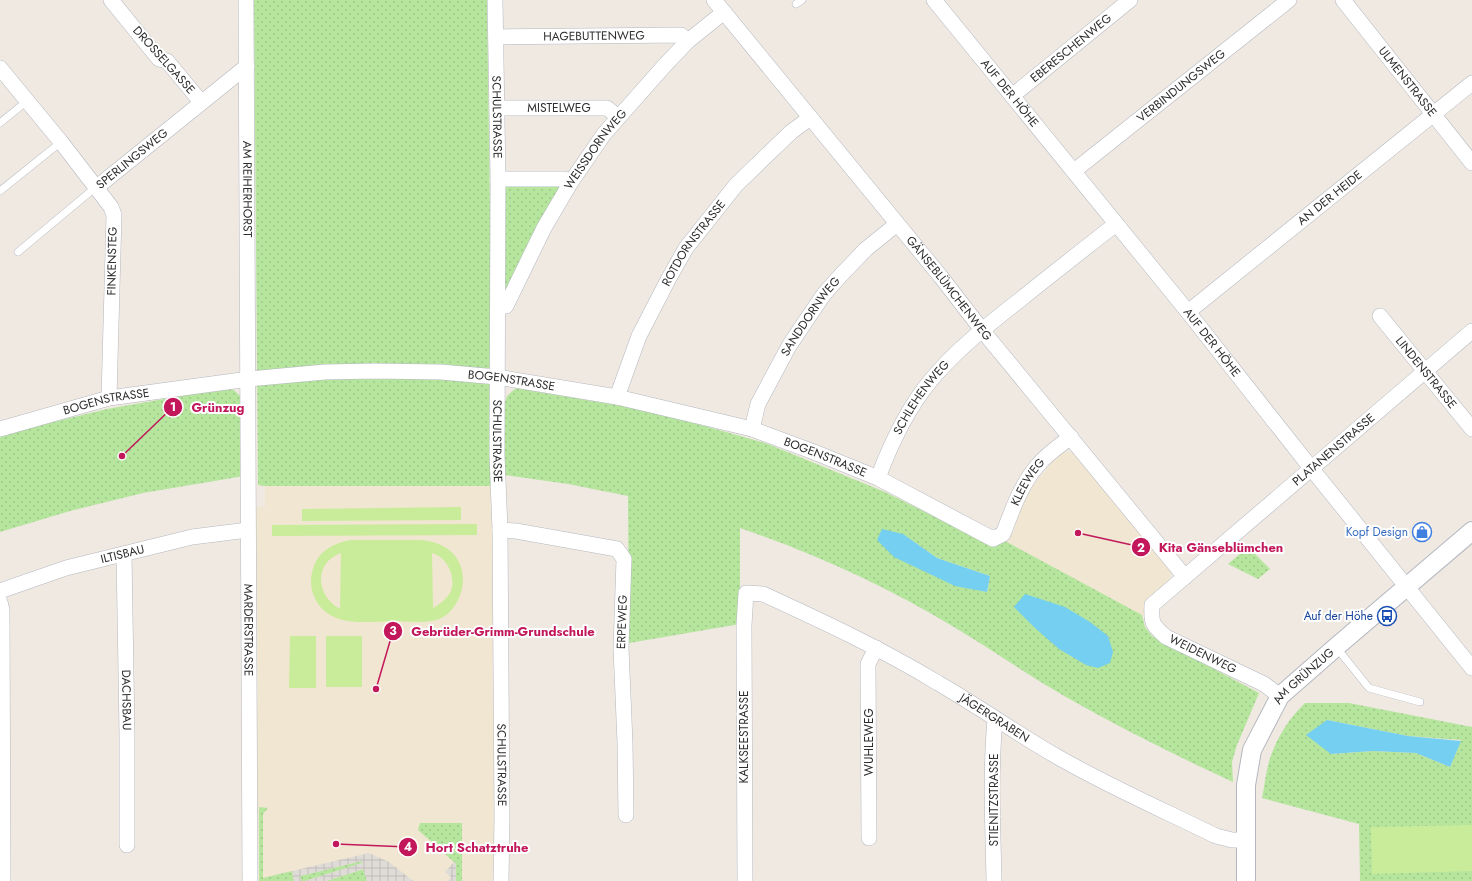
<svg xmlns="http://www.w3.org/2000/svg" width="1472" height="881" font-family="Jost,sans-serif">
	<defs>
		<pattern id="grass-dots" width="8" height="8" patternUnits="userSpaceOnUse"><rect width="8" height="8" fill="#b6e59e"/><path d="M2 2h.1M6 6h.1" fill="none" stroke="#9dc588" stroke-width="1.8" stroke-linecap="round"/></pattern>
		<pattern id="plaza-grid" width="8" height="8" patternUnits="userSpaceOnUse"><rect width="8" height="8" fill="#dfdcd8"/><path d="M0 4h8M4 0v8" fill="none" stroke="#c0bdba"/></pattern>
	</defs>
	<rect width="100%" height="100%" fill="#efe9e1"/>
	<!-- education -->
	<path fill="#f0e6d1" d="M1067,452L1079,456L1171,571L1169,581L1146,617L1005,541L1011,535L1014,530L1021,509L1033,486L1054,460L1061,453Z
		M265,486H494L496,881H259L258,820H253L252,709L258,704L257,662L253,658L252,507H265Z"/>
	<!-- grass -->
	<path fill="url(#grass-dots)" fill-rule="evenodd" d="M254,0H487L494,486H265L258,485Z
		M562,185L534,231L503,295L504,189L506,186Z
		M226,388L234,390L241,397L244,476L143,493L70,511L0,532V435L107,409Z
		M516,388L628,407L680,419L768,444L885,492L935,517L982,542L991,545L1005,541L1142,615L1145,627L1152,636L1259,693L1237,745L1232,762L1233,782C1176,756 1121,728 1066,697C1028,675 992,650 954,627C886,586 814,553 740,528V624L629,643L628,496L568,484L504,475V406L507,396ZM903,534L937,558L990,576L987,592L975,589Z
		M1248,547L1270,569L1258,579L1228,564Z
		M1305,703H1349L1472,727V881H1360L1359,824L1262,798C1264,788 1265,779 1267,770C1272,745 1287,720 1305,703ZM1327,720L1408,736L1461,740L1450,767L1416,753L1373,751L1331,754Z
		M259,807L268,808L263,814V878L292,871L294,881H259Z
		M420,823H462V881H456V864L454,862L418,830Z
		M362,861L363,863L305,881H301L300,876Z
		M364,869L367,881H326Z"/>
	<!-- pitch -->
	<path fill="#c9ec9a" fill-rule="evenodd" d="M461,507V520L302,521V509Z
		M477,524V535L272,536V525Z
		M351,540H421C444,542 462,554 463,579C463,593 456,608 445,616C431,625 409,621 394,621C365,622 327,628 314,596C310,587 310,576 314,566C320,550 334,543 351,540ZM341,553L340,608V609C316,596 313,563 341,553ZM432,553C447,557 456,576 451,591C447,599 440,604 433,608Z
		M290,636H316V688H289Z
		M326,636H362V687H326Z
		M1472,825V871L1372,874L1371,827Z"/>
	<!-- plaza -->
	<path fill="url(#plaza-grid)" d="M369,853L389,862L413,881H367L363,869L326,881H305L362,863V861L300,876L301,881H294L292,871Z
		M454,862L456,864V881H448L451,877L445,872Z"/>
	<!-- water -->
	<path fill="#75cff0" d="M882,529L903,534L937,558L990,576L987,592L955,586L894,557L877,540Z
		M1025,594L1065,607L1090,622L1108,636L1113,652L1110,663L1098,668L1086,665L1059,649L1034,627L1014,607Z
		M1327,720L1408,736L1461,741L1450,767L1416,753L1373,751L1331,754L1306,735Z"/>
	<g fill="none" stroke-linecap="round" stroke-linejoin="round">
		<defs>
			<path id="service" d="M796,4L802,0
				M0,123L27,101
				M0,191L61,142
				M18,252L96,187
				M1336,647L1369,688L1420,702"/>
			<g id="minor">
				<path d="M111,0L159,59L167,61L201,102"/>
				<path id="s1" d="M246,0C249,294 247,587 250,881"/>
				<path id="s2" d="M495,0L498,179L497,455L500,530L502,817L501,881"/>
				<path id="s3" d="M714,0L941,277L982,330L1185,577"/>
				<path id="s4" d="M934,0L1188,312L1311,468L1472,668"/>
				<path id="s5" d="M1343,0L1472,163"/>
				<path id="s6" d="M496,37L681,35L688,41"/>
				<path d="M0,68L61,142L111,207L114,215L109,398"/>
				<path id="s7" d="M1012,96L1130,0"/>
				<path id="s8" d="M497,108H607L618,117"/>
				<path id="s9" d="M1074,171L1289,0"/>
				<path d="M498,179H564L571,182"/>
				<path id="s10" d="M97,187L247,66"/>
				<path id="s11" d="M498,306H506L544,228L571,182L604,134L665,65L688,41L724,12"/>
				<path id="s12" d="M1188,312L1472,83"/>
				<path id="s13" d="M1380,316L1472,429"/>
				<path id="s14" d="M617,397L639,336L669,278L686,248L736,185L791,132L810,118"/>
				<path id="s15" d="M0,429L109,398L249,379L325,372L375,371L441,372L497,377L617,397L752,429L814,452L878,478L993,539L1003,534C1012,511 1021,484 1038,465C1047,454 1059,446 1071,437"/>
				<path id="s16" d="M752,429L758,404L789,346L803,325L824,294L841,275L866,249L897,224"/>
				<path id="s17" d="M878,478C891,443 907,409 931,380C957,349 989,324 1021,299C1052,274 1084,249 1116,224"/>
				<path d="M500,530L516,531L617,549L624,559L621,648L625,743L626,815"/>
				<path id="s18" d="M124,554L127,734V845"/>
				<path id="s19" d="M0,591L66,568L192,537L248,530"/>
				<path d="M0,602L2,610L3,881"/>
				<path id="s20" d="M1280,696L1264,684L1166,637C1152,625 1151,623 1152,605L1472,331"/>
				<path d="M869,838L868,664L876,648"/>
				<path id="s21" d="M745,881L744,625L746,593L763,594C822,621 882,649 938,683C978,706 1016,733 1056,756C1108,786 1163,810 1216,836L1232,840H1246"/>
				<path d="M994,881C993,828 990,773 995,720"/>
			</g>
			<g id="tertiary">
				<path id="s22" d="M1246,881V785L1252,750L1280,696L1336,647L1472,531"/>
			</g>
		</defs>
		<!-- service casing -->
		<use href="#service" stroke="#b4b7c1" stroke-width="8"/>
		<!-- minor casing -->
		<use href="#minor" stroke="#b4b7c1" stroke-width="16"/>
		<!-- tertiary casing -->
		<use href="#tertiary" stroke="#b4b7c1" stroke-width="20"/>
		<!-- service -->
		<use href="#service" stroke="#fff" stroke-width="7"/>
		<!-- minor -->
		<use href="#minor" stroke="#fff" stroke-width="15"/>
		<!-- tertiary -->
		<use href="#tertiary" stroke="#fff" stroke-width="18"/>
	</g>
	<!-- icons -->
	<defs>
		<symbol id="shop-ring" viewBox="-11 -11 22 22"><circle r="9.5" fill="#fff" stroke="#3f7fe0" stroke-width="1.5"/><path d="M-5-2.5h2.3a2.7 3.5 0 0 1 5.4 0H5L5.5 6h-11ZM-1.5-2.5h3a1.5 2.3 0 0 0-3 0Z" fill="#3f7fe0"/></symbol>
		<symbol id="bus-ring" viewBox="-11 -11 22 22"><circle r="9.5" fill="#fff" stroke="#1a4fb4" stroke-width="1.5"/><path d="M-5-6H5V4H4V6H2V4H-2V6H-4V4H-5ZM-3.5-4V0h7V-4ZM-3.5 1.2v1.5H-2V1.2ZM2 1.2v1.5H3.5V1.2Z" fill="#1a4fb4"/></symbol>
	</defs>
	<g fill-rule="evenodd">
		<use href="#shop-ring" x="1411" y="521" width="22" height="22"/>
		<use href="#bus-ring" x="1376" y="605" width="22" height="22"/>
	</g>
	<g text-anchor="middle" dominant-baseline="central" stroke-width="4" stroke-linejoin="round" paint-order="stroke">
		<!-- street labels -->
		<g font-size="12" fill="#2e2e2e" stroke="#fff">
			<text stroke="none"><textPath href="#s6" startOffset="98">HAGEBUTTENWEG</textPath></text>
			<text stroke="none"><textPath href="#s7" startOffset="76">EBERESCHENWEG</textPath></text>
			<text transform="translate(164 60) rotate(48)">DROSSELGASSE</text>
			<text stroke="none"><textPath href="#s5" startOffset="104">ULMENSTRASSE</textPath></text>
			<text stroke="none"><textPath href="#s9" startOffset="137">VERBINDUNGSWEG</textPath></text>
			<text stroke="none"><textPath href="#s4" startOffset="120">AUF DER HÖHE</textPath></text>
			<text stroke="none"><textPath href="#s8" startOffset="62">MISTELWEG</textPath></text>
			<text stroke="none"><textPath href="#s2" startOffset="117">SCHULSTRASSE</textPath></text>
			<text stroke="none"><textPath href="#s11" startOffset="189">WEISSDORNWEG</textPath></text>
			<text stroke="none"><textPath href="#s10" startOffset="45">SPERLINGSWEG</textPath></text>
			<text stroke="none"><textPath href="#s1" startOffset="189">AM REIHERHORST</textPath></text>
			<text stroke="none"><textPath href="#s12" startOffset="182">AN DER HEIDE</textPath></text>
			<text stroke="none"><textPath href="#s14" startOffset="173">ROTDORNSTRASSE</textPath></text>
			<text transform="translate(112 261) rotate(-89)">FINKENSTEG</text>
			<text stroke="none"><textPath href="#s3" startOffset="372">GÄNSEBLÜMCHENWEG</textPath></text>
			<text stroke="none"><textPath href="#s16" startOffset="128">SANDDORNWEG</textPath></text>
			<text stroke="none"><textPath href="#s4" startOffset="441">AUF DER HÖHE</textPath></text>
			<text stroke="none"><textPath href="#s13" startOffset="73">LINDENSTRASSE</textPath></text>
			<text stroke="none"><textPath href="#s15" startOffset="518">BOGENSTRASSE</textPath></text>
			<text stroke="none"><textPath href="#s17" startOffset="92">SCHLEHENWEG</textPath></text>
			<text stroke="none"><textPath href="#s15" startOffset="110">BOGENSTRASSE</textPath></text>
			<text stroke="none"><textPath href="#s2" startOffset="441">SCHULSTRASSE</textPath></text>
			<text stroke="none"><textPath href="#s20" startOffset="405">PLATANENSTRASSE</textPath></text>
			<text stroke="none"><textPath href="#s15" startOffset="842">BOGENSTRASSE</textPath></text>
			<text stroke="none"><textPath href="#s15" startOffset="1098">KLEEWEG</textPath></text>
			<text stroke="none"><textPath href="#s19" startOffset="128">ILTISBAU</textPath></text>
			<text transform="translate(622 622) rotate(-88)">ERPEWEG</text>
			<text stroke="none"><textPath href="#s1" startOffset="630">MARDERSTRASSE</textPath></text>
			<text transform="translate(1203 654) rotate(26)">WEIDENWEG</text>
			<text stroke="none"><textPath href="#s22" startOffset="223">AM GRÜNZUG</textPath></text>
			<text stroke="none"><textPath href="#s18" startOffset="146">DACHSBAU</textPath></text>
			<text stroke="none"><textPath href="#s21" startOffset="568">JÄGERGRABEN</textPath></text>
			<text transform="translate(744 737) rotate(-90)">KALKSEESTRASSE</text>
			<text transform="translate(869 742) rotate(-90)">WUHLEWEG</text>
			<text stroke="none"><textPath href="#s2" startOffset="765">SCHULSTRASSE</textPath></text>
			<text transform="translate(994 800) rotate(-90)">STIENITZSTRASSE</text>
		</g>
		<!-- shop labels -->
		<g font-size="12" fill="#366cbe" stroke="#fff" text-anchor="end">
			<text x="1408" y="532">Kopf Design</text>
		</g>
		<!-- transit labels -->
		<g font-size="12" fill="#164399" stroke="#fff" text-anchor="end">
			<text x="1373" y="616">Auf der Höhe</text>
		</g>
	</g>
	<!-- callouts -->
	<path fill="none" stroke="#c2185b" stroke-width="1.5" d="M122 456L173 407M1078 533L1141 547M376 689L393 631M336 844L408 847"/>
	<g fill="#c2185b" stroke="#fff" stroke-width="1.5">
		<circle cx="122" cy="456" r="4"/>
		<circle cx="1078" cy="533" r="4"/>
		<circle cx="376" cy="689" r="4"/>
		<circle cx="336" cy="844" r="4"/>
		<circle cx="173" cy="407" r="10"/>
		<circle cx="1141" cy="547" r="10"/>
		<circle cx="393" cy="631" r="10"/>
		<circle cx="408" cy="847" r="10"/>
	</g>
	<g font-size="12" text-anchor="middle" font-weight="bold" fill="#fff">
		<text x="173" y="411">1</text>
		<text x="1141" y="552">2</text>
		<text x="393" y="635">3</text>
		<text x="408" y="851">4</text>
	</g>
	<g font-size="13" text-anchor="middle" font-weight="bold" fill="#c2185b" stroke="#fff" stroke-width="4" stroke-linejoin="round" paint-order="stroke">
		<text x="218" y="412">Grünzug</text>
		<text x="1221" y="552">Kita Gänseblümchen</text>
		<text x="503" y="636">Gebrüder-Grimm-Grundschule</text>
		<text x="477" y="852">Hort Schatztruhe</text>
	</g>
</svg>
